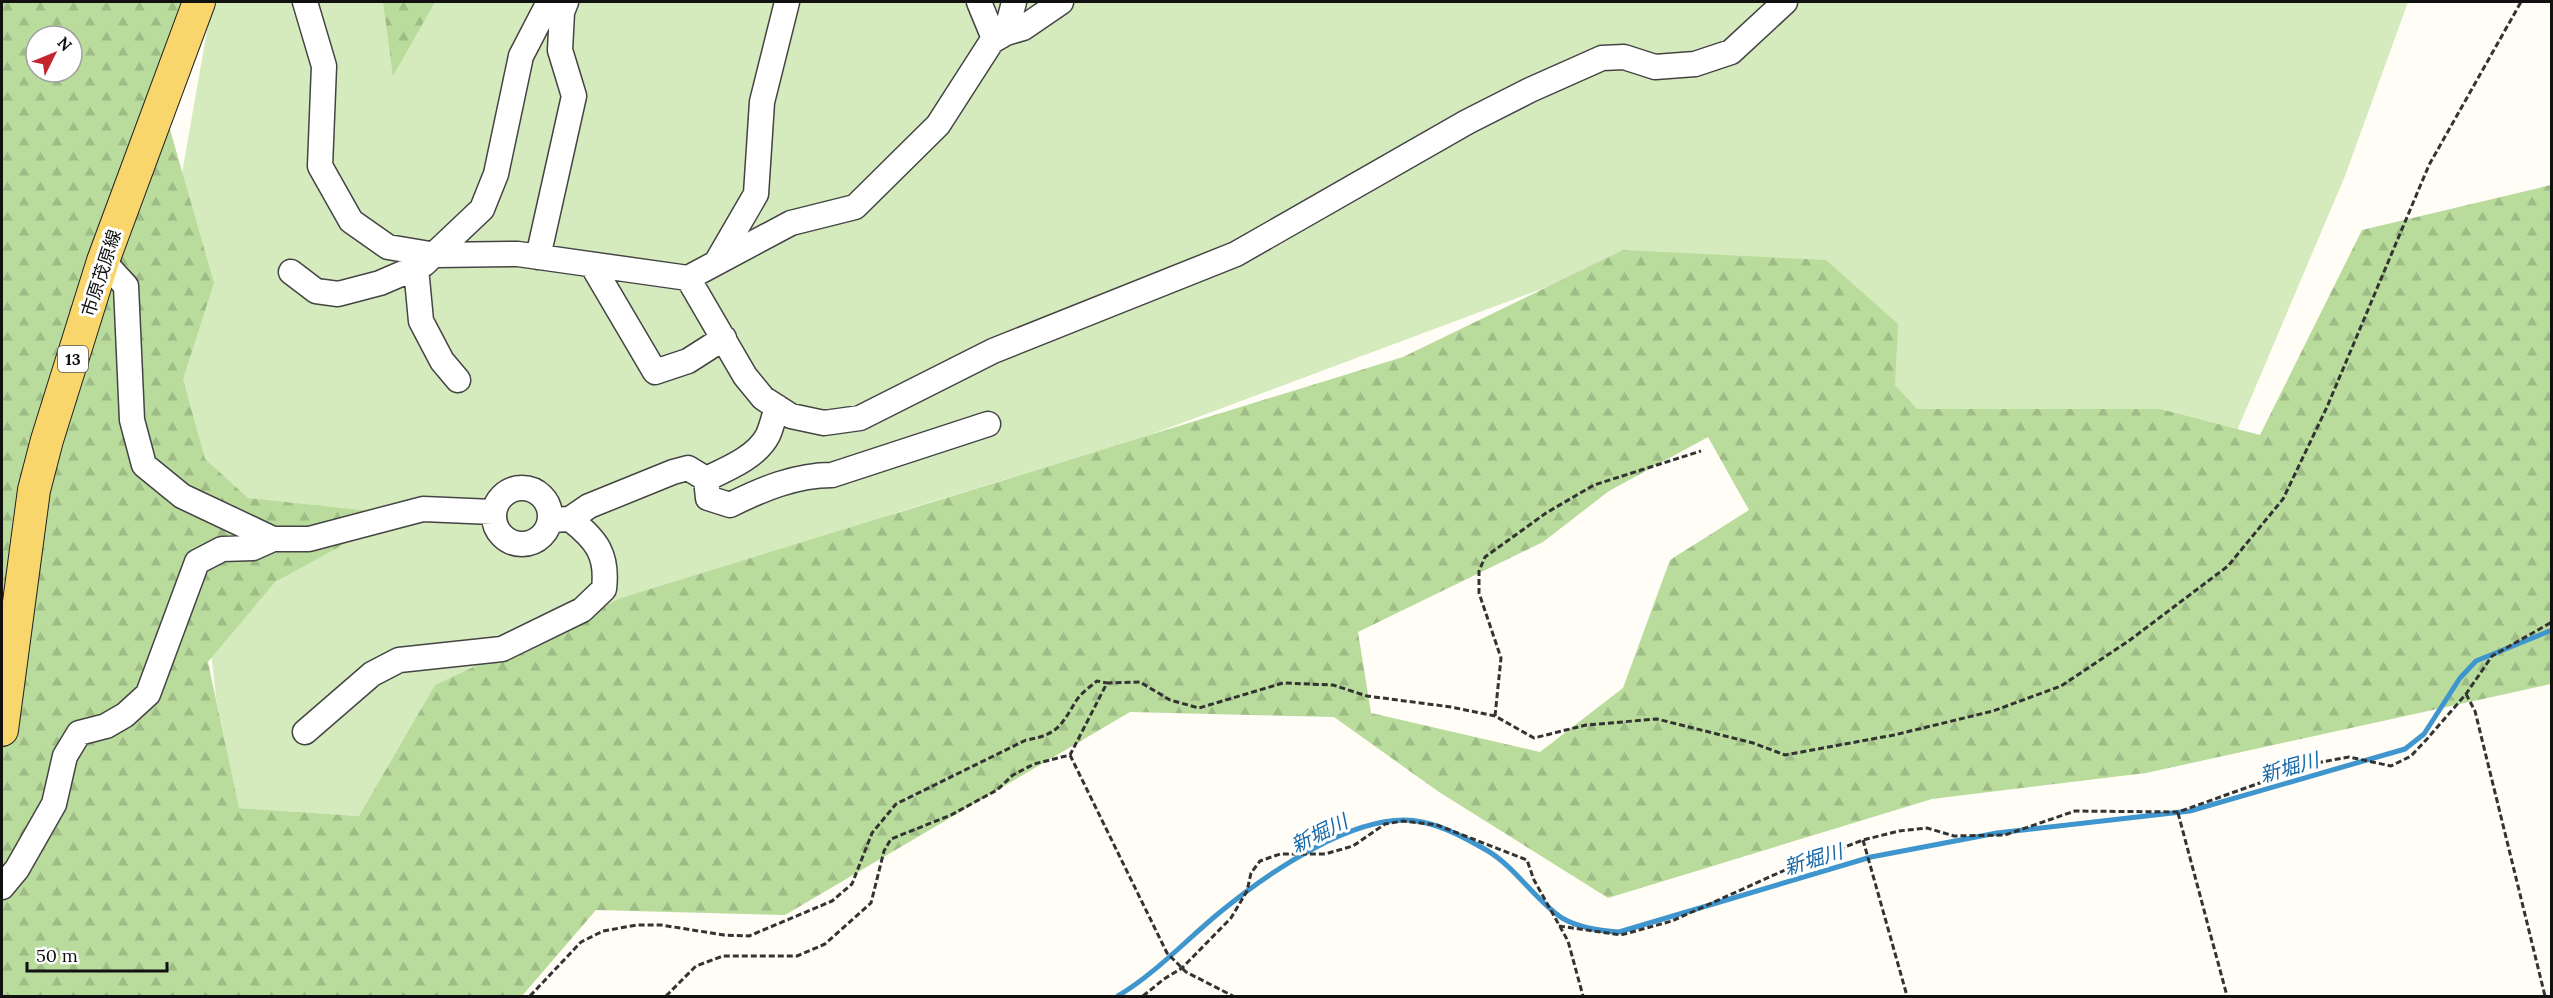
<svg xmlns="http://www.w3.org/2000/svg" width="2553" height="998" font-family="Lora,'Noto Sans JP',serif">
	<defs>
		<pattern id="forest-firs" width="22" height="20" patternUnits="userSpaceOnUse" patternTransform="scale(1.5)"><rect width="22" height="20" fill="#b9dc9c"/><path d="M5 1l3.5 6h-7zM16 11l3.5 6h-7z" fill="#9ebc85"/></pattern>
	</defs>
	<rect width="100%" height="100%" fill="#fffdf5"/>
	<!-- grass -->
	<path fill="#d5ebbd" d="M212,2H2408L2345,176L2222,466L1922,452L1547,287L1147,436L895,513L359,816L238,808L216,698L168,253Z"/>
	<!-- forest -->
	<path fill="url(#forest-firs)" fill-rule="evenodd" d="M2,2H197L167,119L214,283L183,379L205,459L248,498L399,514L275,582L208,662L239,808L359,816L435,685L621,598L1403,357L1623,250L1826,260L1898,324L1895,385L1917,409H2160L2260,435L2362,230L2551,185V684L2146,773L1932,799L1608,898L1439,792L1334,717L1130,712L785,915L596,910L522,996H2ZM36,36H72V72H36ZM1708,437L1749,510L1670,560L1623,688L1540,752L1371,713L1358,632L1543,542L1609,491Z
		M383,2H435L393,76Z"/>
	<g fill="none" stroke-linecap="round" stroke-linejoin="round">
		<!-- stream -->
		<path stroke="#3f96cf" stroke-width="5" d="M1118,996C1156,973 1185,941 1219,913C1265,875 1360,808 1422,822C1446,827 1467,839 1488,851C1516,868 1535,900 1562,918C1579,928 1600,931 1619,932L1871,857L1997,833L2190,811L2405,749L2424,734L2460,678L2476,661L2552,630"/>
		<defs>
			<path id="minor" d="M305,2L324,66L320,166L351,221L388,247L436,255L518,254L688,278L791,223L855,207L938,125L992,41L1006,33L1014,2
				M979,2L993,36L992,41
				M1006,33L1023,28L1061,2
				M538,257L574,96L560,50L562,12L566,2
				M103,261L126,286L132,420L144,465L182,496L273,539H309L423,509L493,512
				M716,263L756,194L762,102L787,2
				M592,265L655,372L688,361L724,338
				M416,268L421,321L442,361L458,380
				M291,272L316,291L338,294L380,283L424,264L482,209L496,174L521,56L549,2
				M688,278L745,376L763,398L791,416L824,423L860,418L993,351L1236,254L1467,122L1530,90L1602,58L1624,57L1655,67L1695,64L1731,52L1785,2
				M706,479L708,498L730,505C762,489 796,475 832,475L988,424
				M494 516a28 28 0 1 1 56 0a28 28 0 1 1-56 0Z
				M570,519L589,506L673,472L688,468L706,479C727,469 757,457 768,435C772,426 774,416 777,407
				M305,732L372,674L399,660L502,649L582,610L604,589C608,555 597,540 570,519L551,520
				M2,887L17,869L54,804L65,756L79,733L106,726L125,715L148,694L197,562L222,549L253,548L273,539"/>
			<path id="major" d="M2,730L34,490L47,440L103,261L199,2"/>
		</defs>
		<!-- minor casing -->
		<use href="#minor" stroke="#444" stroke-width="27"/>
		<!-- major casing -->
		<use href="#major" stroke="#222" stroke-width="34"/>
		<!-- path -->
		<path stroke="#333" stroke-width="3" stroke-dasharray="6 3" stroke-linecap="butt" d="M2466,694L2475,711L2545,996
			M1495,716L1501,658L1479,593V571L1485,557L1546,513L1594,485L1701,451
			M1070,755L1167,953L1186,972L1233,996
			M2178,813L2227,996
			M1863,840L1907,996
			M1559,926L1621,935L1672,921L1785,870L1863,840L1899,831L1927,828L1954,836L2005,835L2075,811L2178,812L2316,763L2349,757L2391,766L2411,756L2427,739L2466,694L2492,656L2552,622
			M530,996L581,942L603,931L637,925H661L724,935L749,936L832,901L852,884L872,833L896,804L1026,740C1057,735 1061,726 1076,701C1081,693 1090,687 1097,681L1107,683
			M666,996L696,966L723,956H797L825,944L871,903L884,851L891,839L951,815L997,790L1013,775L1034,764L1070,755L1107,683L1140,682L1170,700L1199,708L1283,683L1333,685L1367,696L1451,707L1495,716L1534,738L1586,725L1657,719L1753,743L1785,755L1894,735L1993,711L2061,686L2130,640L2228,566L2283,499L2327,407L2429,165L2521,2
			M1143,996L1164,979L1182,968L1231,918L1247,891L1251,873L1260,861L1280,854H1325L1353,846L1385,824L1403,821L1437,825L1527,860L1534,880L1568,941L1583,996"/>
		<!-- minor -->
		<use href="#minor" stroke="#fff" stroke-width="24"/>
		<!-- major -->
		<use href="#major" stroke="#f9d66b" stroke-width="32"/>
	</g>
	<g text-anchor="middle" dominant-baseline="central" stroke-width="6" stroke-linejoin="round" paint-order="stroke">
		<!-- shield labels -->
		<rect fill="#fff" stroke="#585858" stroke-width="1.5" x="58" y="346" width="30" height="26" rx="4.5"/>
		<g font-size="16" font-weight="bold" fill="#111">
			<text x="73" y="359">13</text>
		</g>
		<!-- street labels -->
		<g font-size="18" fill="#111" stroke="#fff">
			<text transform="translate(101 273) rotate(-72)">市原茂原線</text>
		</g>
		<!-- water labels -->
		<g font-size="20" font-style="italic" fill="#1768a6" stroke="#fff">
			<text transform="translate(2289 767) rotate(-16)">新堀川</text>
			<text transform="translate(1319 833) rotate(-26)">新堀川</text>
			<text transform="translate(1813 859) rotate(-17)">新堀川</text>
		</g>
	</g>
	<!-- border -->
	<rect width="2553" height="998" fill="none" stroke="#111111" stroke-width="6"/>
	<!-- north arrow -->
	<g transform="translate(54 54) rotate(47)"><circle r="28" fill="#ffffff" stroke="#a0a0a0" stroke-width="1.5"/>
	<path d="M0-4.5L10 22L0 15L-10 22Z" fill="#c4262e"/>
	<text y="-9" font-size="16" font-weight="bold" text-anchor="middle" fill="#111111">N</text>
	</g>
	<!-- scale -->
	<path d="M27 962v9h140v-9" fill="none" stroke="#111111" stroke-width="3"/>
	<text x="36" y="962" font-size="18" fill="#111111" stroke="#ffffff" stroke-width="4.5" paint-order="stroke">50 m</text>
</svg>
